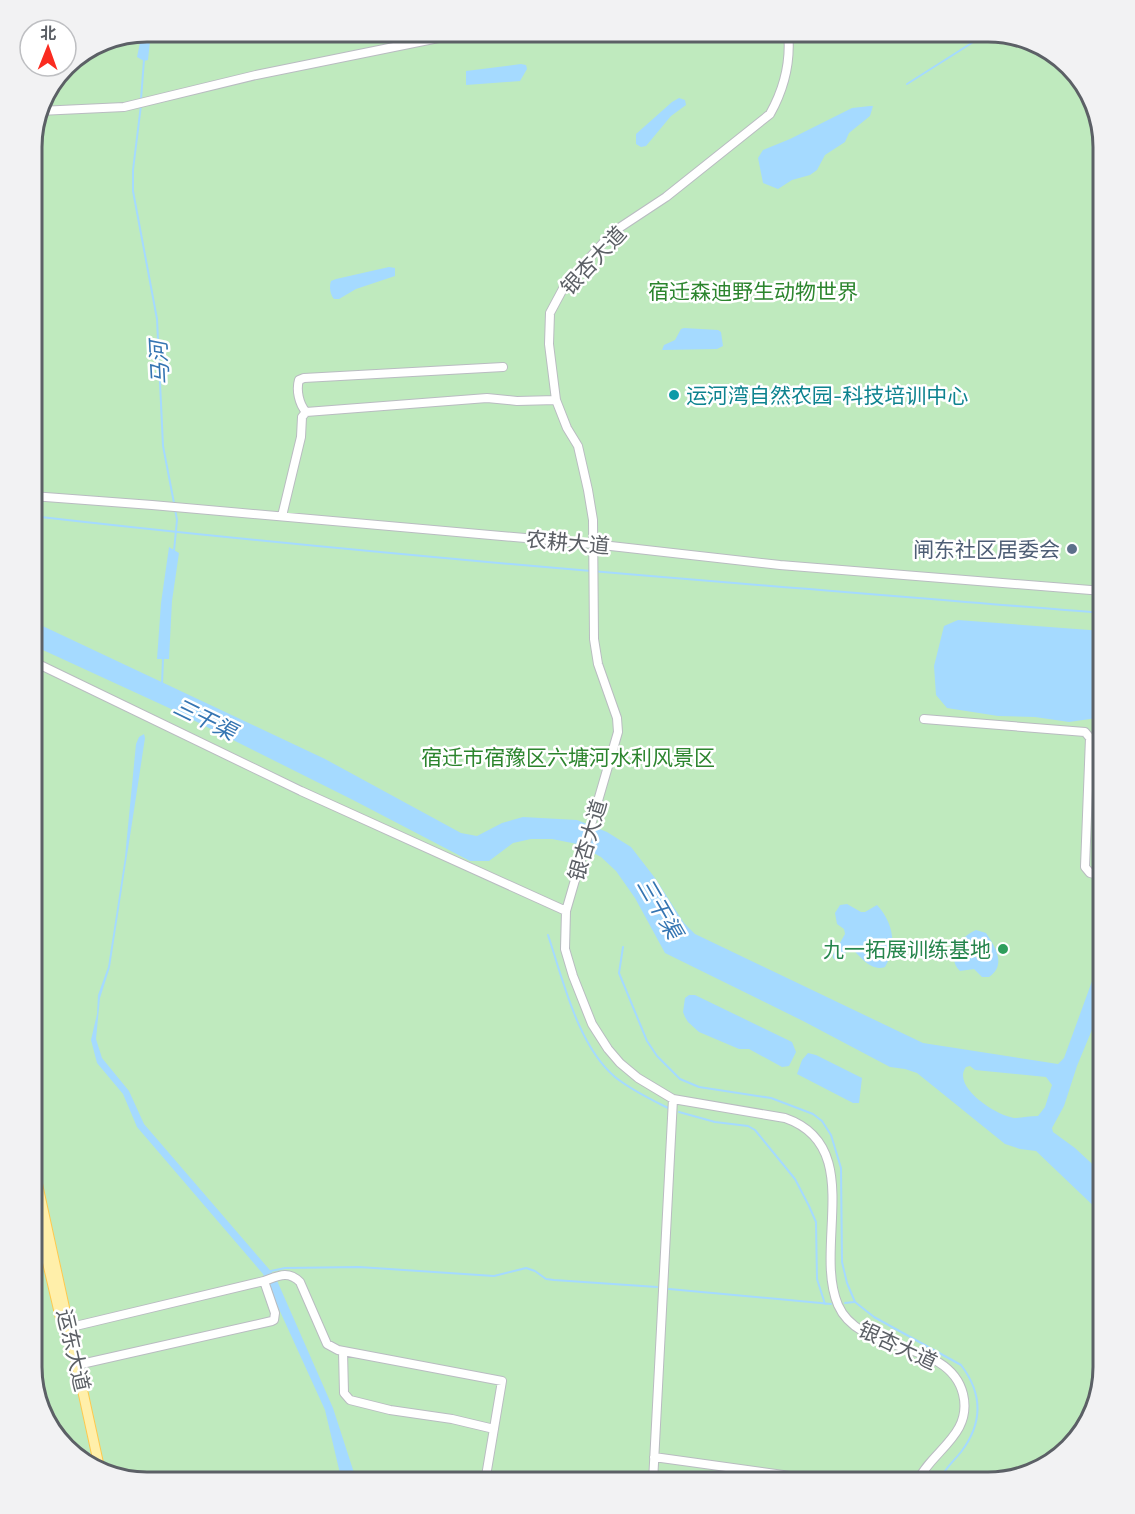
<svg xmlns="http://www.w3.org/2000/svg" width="1135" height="1514" font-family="'Titillium Web','Noto Sans SC',sans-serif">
	<rect width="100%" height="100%" fill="#f0ede4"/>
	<!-- green -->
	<path fill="#bfeabe" d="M147,32H995L1046,47L1084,83L1103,147V1367L1088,1424L1052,1463L988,1482H147L90,1467L51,1431L32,1367V139L44,96L71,60Z"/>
	<!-- water -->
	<path fill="#a5daff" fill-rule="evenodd" d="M147,32H151L148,60L144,61L137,57L142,33Z
		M521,64L526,65L527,69L520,81L466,85V71Z
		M679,98L685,100L686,105L671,116L646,146L641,147L636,144V134L672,102Z
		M870,106H873L870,116L849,133L845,142L825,155L817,170L810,175L792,180L778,189L763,183L758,158L763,150L790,139L852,108Z
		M389,267L395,268V276L356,289L339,299H334C330,294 329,287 331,281L336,279Z
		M684,328L718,330L721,332L723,346L717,349L662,350L664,345L675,340L681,329Z
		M169,547L179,553L172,601L169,659H157L161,603Z
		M958,620L1103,631V721L1097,718L1069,722L1035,717L998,716L947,708L936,695L934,666L944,626Z
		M32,621L325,759L461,833L477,836L502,823L523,817L577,820L607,832L631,847L655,878L684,923L695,934L923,1043L1058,1064L1064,1058L1103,951V1003L1077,1066L1064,1106L1052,1128L1053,1132L1075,1148L1103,1174V1215L1036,1151L1020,1149L1005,1144L917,1073L905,1069L890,1067L803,1021L665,953L635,898L616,871L601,857L577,844L552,839H531L513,843L489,861H470L353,800L169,708L32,645ZM970,1066L975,1070L1046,1077L1052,1085L1045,1107L1038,1116C1030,1116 1021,1118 1014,1118C997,1116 951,1087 966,1067Z
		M144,734L145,738L110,967L100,998L96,1039L102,1058L129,1091L144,1124L275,1276L333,1408L357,1482H342L325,1410L263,1274L137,1127L123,1094L97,1063L91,1040L97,1014L98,995L108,967L125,857L136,744L139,737Z
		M1103,757V867H1094L1098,764Z
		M847,904L861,912H865L877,905C893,922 898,946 885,967C871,972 860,956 850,947L847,949L843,958L836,960L833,958V955L845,934L844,929L837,924L835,913L840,905Z
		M976,930L986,933C995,946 1007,965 989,977H982L974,969L960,971C945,957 961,936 976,930ZM969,944C975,944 981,945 981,952L978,957H970L964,952V948Z
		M689,995H695L792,1042L796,1052L789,1066L782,1067L749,1049H739L699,1032L688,1022L685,1017L683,1012L685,998Z
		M808,1053L816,1055L862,1078L859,1103H853L797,1074L802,1060Z"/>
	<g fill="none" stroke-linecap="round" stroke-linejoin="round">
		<!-- stream -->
		<path stroke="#a5daff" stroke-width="2" d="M907,84L989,32
			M141,99L144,60
			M141,105L133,170V191L157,319L163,446L174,503
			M32,516C388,557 746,584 1103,613
			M174,551L177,520L175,509
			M162,685L163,658
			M548,935C563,980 578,1046 615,1077C631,1090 650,1099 668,1108
			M623,947L619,973L647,1041L657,1056L680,1079L699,1087L771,1098L813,1114L822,1121L831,1135L841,1168L842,1262L847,1283L855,1302L874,1317L961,1365C983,1394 983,1423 961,1452C953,1462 943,1470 939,1482
			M679,1112L715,1122L748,1126L755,1130L795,1179L809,1206L816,1222L817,1279L825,1304
			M271,1271L285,1268L359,1267L494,1276L526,1268L535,1271L546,1279L554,1280L657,1287
			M669,1289L831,1304
			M845,1303L854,1302"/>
		<defs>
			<path id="minor" d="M788,32C791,60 784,89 770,114L666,197L613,232L565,285L550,313L549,344L556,400L567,428L578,446L588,490L593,520L594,639L598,664L617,718L618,732L566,911L565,949L573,976L592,1024L608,1049L620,1063L638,1078L673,1099L785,1118C866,1146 813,1246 838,1305C860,1356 949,1338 963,1394C973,1435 931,1451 917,1482
				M39,111L124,107L256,75L468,32
				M306,412C299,404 296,390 299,380L304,378L503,367
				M32,496L152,505L593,544L780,565L1103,591
				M282,516L301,437L302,417L306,412L487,398L517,401L556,400
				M32,661L301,791L566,911
				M924,719L1085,732L1090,738L1085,867L1090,873L1103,876
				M264,1281C278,1276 288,1270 300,1282L327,1344L338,1350L502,1381L485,1482
				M63,1329L264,1281L275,1313L274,1320L272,1321L77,1365
				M343,1351L344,1393L350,1400L390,1410L452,1419L494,1429
				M654,1457L812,1479L829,1477L856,1482
				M653,1482L673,1099"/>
			<path id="major" d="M32,1159L100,1470
				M32,1196L60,1316"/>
		</defs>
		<!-- minor casing -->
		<use href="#minor" stroke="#b9bcc1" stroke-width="10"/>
		<!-- major casing -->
		<use href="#major" stroke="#ffc94e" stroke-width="11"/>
		<!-- minor -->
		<use href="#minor" stroke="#fff" stroke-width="8"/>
		<!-- major -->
		<use href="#major" stroke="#ffefaa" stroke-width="9"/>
	</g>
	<!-- markers -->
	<circle fill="#0f9aa8" stroke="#fff" stroke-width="2" cx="674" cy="395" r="6"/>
	<circle fill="#5c6f8a" stroke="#fff" stroke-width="2" cx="1072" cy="549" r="6"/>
	<circle fill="#2e9e5b" stroke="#fff" stroke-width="2" cx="1003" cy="949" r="6"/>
	<g text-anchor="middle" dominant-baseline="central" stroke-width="5" stroke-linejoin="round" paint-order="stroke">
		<!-- street labels -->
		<g font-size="21" fill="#5c6066" stroke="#fff">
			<text transform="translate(593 260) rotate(-47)">银杏大道</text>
			<text transform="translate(568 542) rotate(5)">农耕大道</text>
			<text transform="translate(587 840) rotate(-73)">银杏大道</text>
			<text transform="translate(898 1345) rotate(25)">银杏大道</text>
			<text transform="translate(74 1350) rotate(77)">运东大道</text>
		</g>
		<!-- park labels -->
		<g font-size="21" fill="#2c852e" stroke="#fff">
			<text x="753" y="291">宿迁森迪野生动物世界</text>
			<text x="568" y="757">宿迁市宿豫区六塘河水利风景区</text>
		</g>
		<!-- culture labels -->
		<g font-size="21" fill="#0d838f" stroke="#fff" text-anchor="start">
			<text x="686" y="395">运河湾自然农园-科技培训中心</text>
		</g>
		<!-- service labels -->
		<g font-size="21" fill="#4e5e75" stroke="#fff" text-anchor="end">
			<text x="1060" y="549">闸东社区居委会</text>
		</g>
		<!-- leisure labels -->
		<g font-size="21" fill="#27864d" stroke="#fff" text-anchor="end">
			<text x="991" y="949">九一拓展训练基地</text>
		</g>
		<!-- water labels -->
		<g font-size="22" font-style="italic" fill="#3575b2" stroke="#fff">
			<text transform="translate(159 363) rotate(-93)">马河</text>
			<text transform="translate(205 719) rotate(26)">三干渠</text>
			<text transform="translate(660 908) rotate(60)">三干渠</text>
		</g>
	</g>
	<!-- crop -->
	<path d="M0 0H1135V1514H0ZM147 42H988A105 105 0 0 1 1093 147V1367A105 105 0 0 1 988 1472H147A105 105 0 0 1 42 1367V147A105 105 0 0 1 147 42Z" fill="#f2f2f3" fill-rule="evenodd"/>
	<path fill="none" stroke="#5c6066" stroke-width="3" d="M147 42H988A105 105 0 0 1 1093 147V1367A105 105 0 0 1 988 1472H147A105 105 0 0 1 42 1367V147A105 105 0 0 1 147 42Z"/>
	<!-- north arrow -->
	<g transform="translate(48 48) rotate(1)"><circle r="28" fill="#ffffff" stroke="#bebfc2" stroke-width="1.5"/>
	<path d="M0-4.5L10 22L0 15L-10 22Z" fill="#fa2b20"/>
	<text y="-9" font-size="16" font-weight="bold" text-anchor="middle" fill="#5c6066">北</text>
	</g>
</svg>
